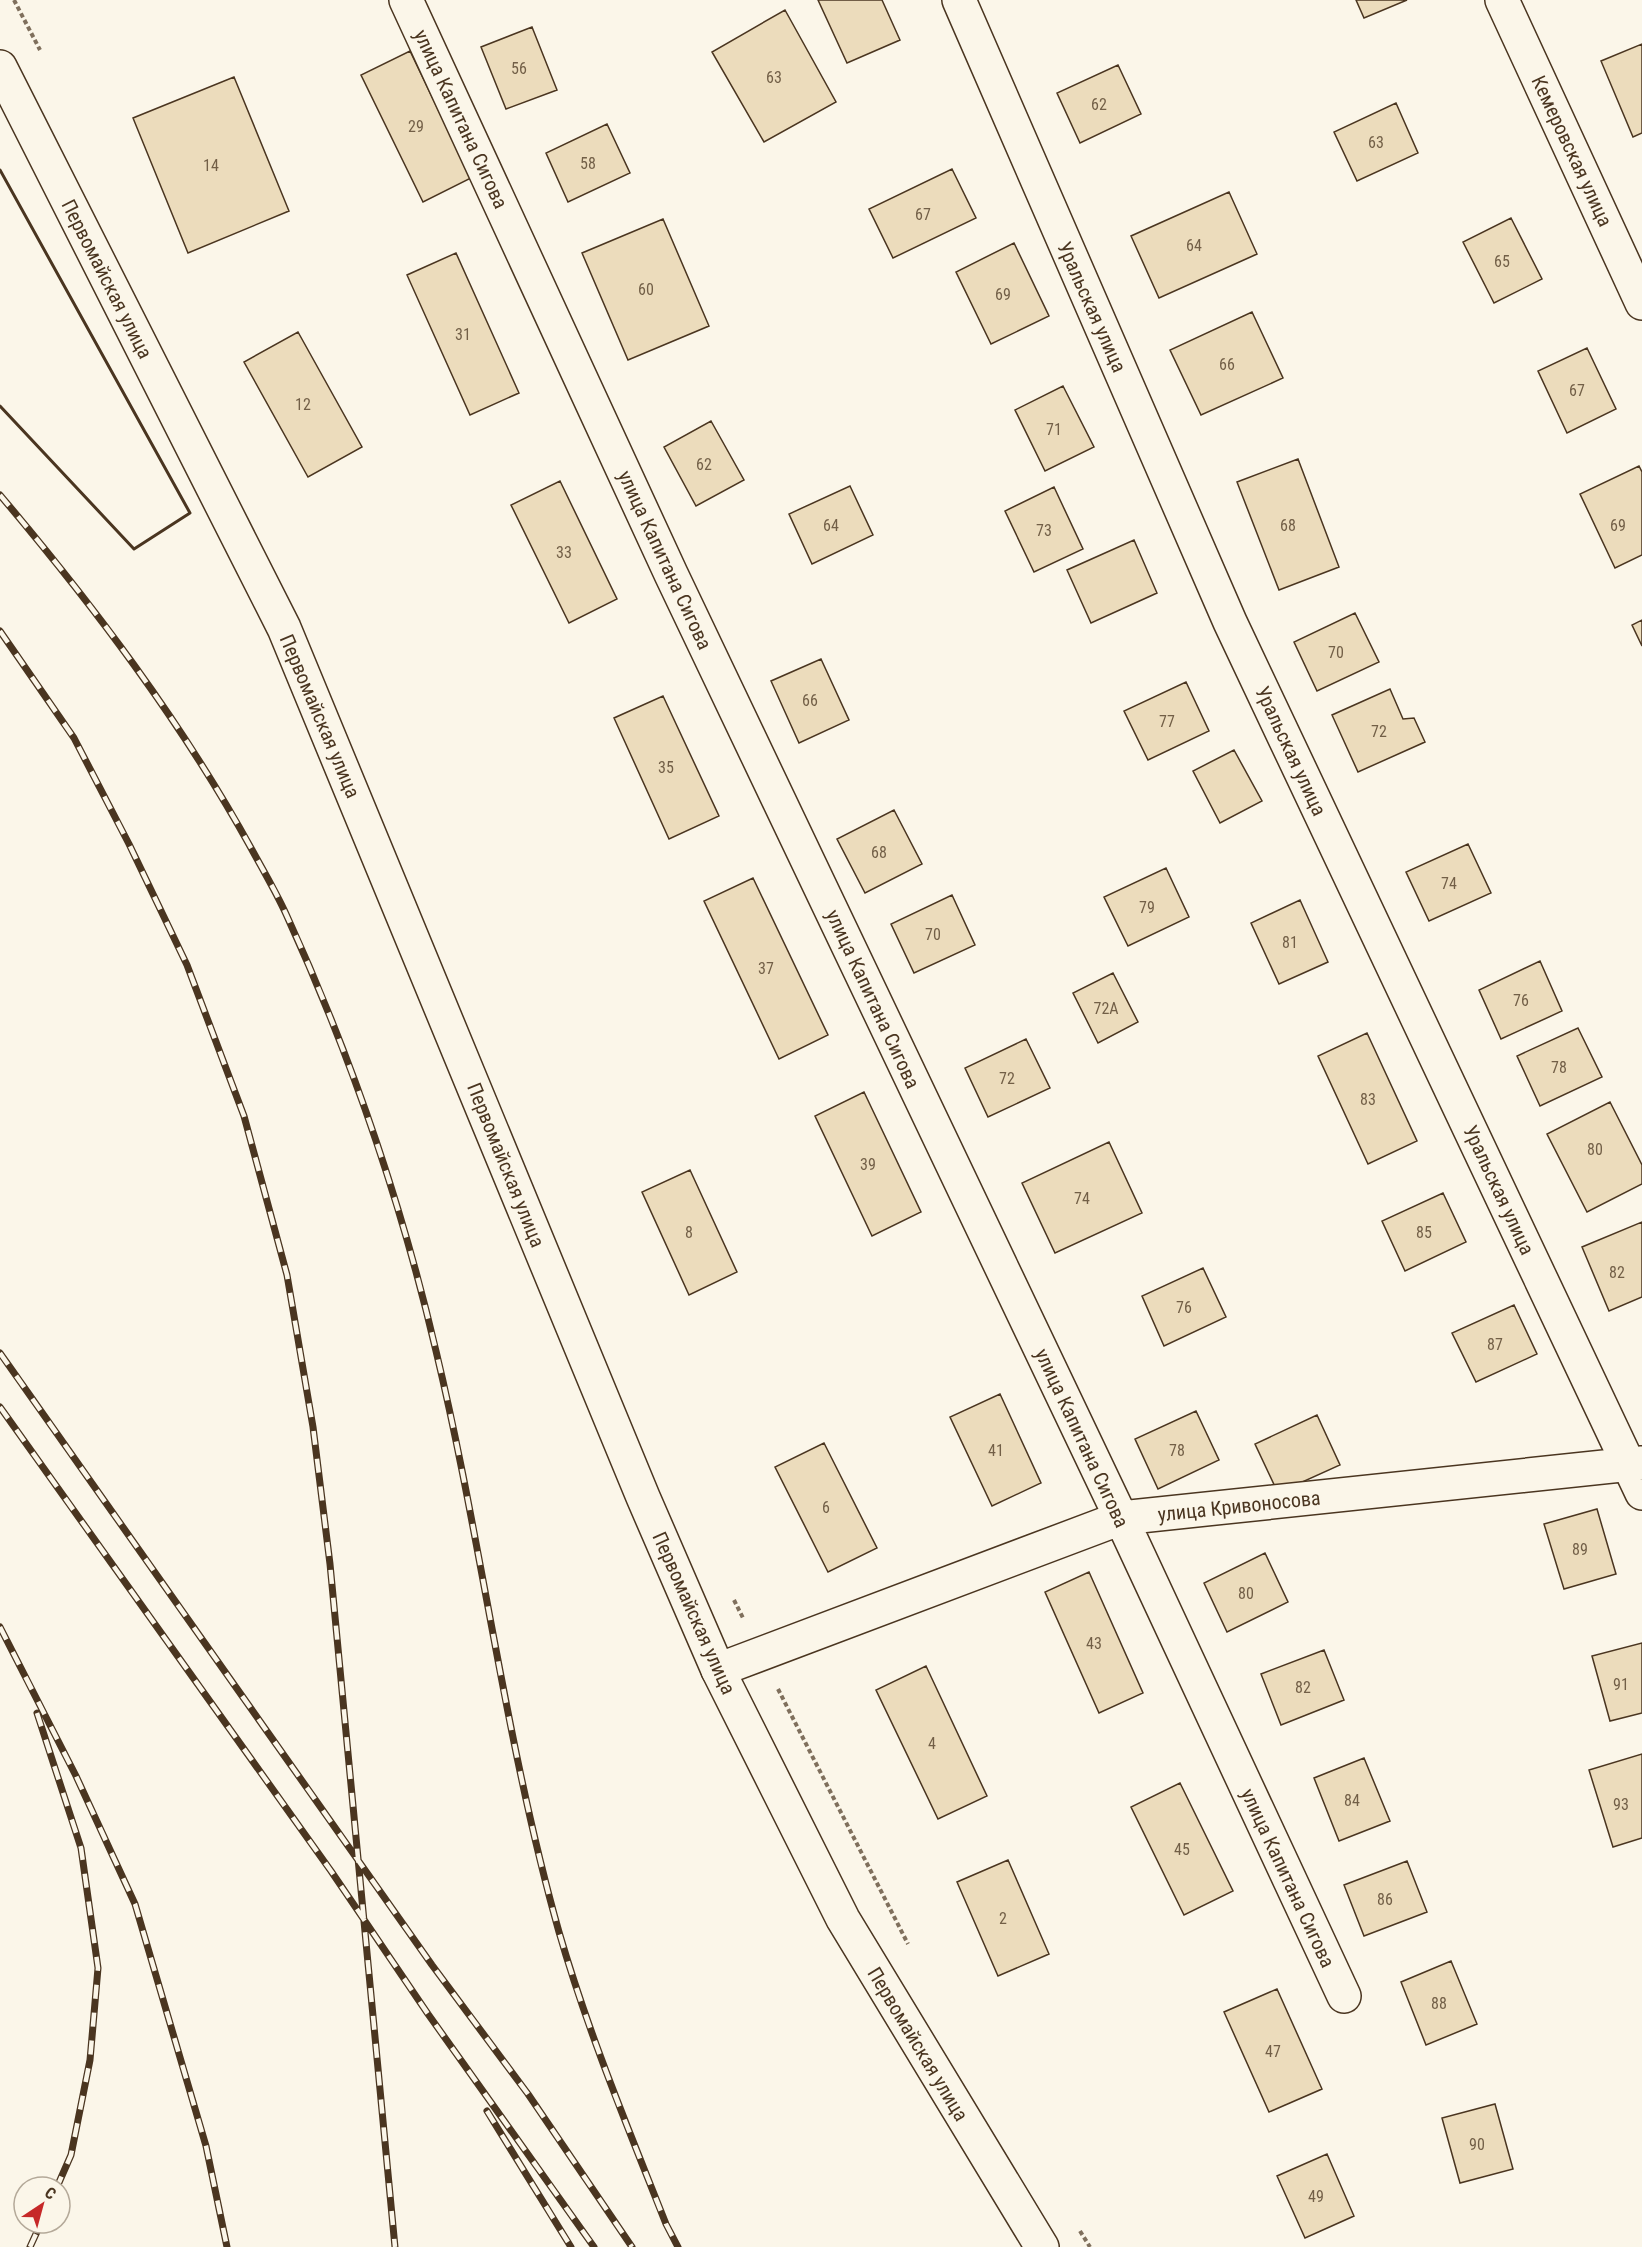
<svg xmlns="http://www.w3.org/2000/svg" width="1642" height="2247" font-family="'Roboto Condensed',sans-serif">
	<rect width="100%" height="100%" fill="#fbf6e9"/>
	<!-- building -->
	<path fill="#ecdcbc" stroke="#4a3520" stroke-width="1.5" d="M818,0H882L900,40L847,63Z
		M1356,0H1407L1364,18Z
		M785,10L836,102L764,142L712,52Z
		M532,27L557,90L506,109L481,47Z
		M1642,44V133L1633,137L1601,61Z
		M410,51L471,178L423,202L361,75Z
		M1118,65L1141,114L1080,143L1057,93Z
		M234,77L289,211L188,253L133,118Z
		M1396,103L1418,153L1357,181L1334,132Z
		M607,124L630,173L568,202L546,153Z
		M952,169L976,218L893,258L869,209Z
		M1229,192L1257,254L1159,298L1131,236Z
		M1511,218L1542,279L1494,303L1463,242Z
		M663,219L709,326L628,360L582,253Z
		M1014,243L1049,316L991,344L956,272Z
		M456,253L519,393L470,415L407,275Z
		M1252,312L1283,378L1201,415L1170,350Z
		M298,332L362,447L308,477L244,362Z
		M1587,348L1616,409L1567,433L1538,371Z
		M1063,386L1094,447L1045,471L1015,410Z
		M711,421L744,480L696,506L664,447Z
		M1298,459L1339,567L1279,590L1237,482Z
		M1639,466L1642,472V555L1615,568L1580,494Z
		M560,481L617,599L569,623L511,505Z
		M850,486L873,535L812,564L789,514Z
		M1054,487L1083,549L1034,572L1005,511Z
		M1134,540L1157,593L1091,623L1067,570Z
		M1355,613L1379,662L1317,691L1294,642Z
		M1642,620V646L1632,625Z
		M821,659L849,720L799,743L771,681Z
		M1186,682L1209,731L1148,760L1124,711Z
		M1390,689L1403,719L1414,718L1425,742L1358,772L1332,715Z
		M663,696L719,816L669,839L614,718Z
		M1234,750L1262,801L1220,823L1193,771Z
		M894,810L922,864L865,893L837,839Z
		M1468,844L1491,893L1429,921L1406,872Z
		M1166,868L1189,917L1128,946L1104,897Z
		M753,878L828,1035L779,1059L704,901Z
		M952,895L975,945L914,973L891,924Z
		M1300,900L1328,962L1279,984L1251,923Z
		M1540,961L1562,1011L1501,1039L1479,990Z
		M1113,973L1138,1022L1098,1043L1073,993Z
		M1578,1028L1602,1077L1540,1106L1517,1056Z
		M1367,1033L1417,1141L1368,1164L1318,1056Z
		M1026,1039L1050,1088L988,1117L965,1068Z
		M864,1092L921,1212L872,1236L815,1116Z
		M1610,1102L1642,1165V1184L1587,1212L1547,1134Z
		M1109,1142L1142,1213L1055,1253L1022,1183Z
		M690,1170L737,1272L689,1295L642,1192Z
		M1443,1193L1466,1242L1405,1271L1382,1221Z
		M1642,1222V1297L1609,1311L1582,1247Z
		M1203,1268L1226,1317L1164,1346L1142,1296Z
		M1514,1305L1537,1354L1476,1382L1452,1333Z
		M1000,1394L1041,1483L992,1506L950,1417Z
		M1196,1411L1219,1460L1158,1489L1135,1439Z
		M1317,1415L1340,1465L1278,1493L1255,1444Z
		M824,1443L877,1548L828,1572L775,1467Z
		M1597,1509L1616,1574L1564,1589L1544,1524Z
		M1265,1553L1288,1602L1227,1632L1204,1583Z
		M1089,1572L1143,1693L1099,1713L1045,1592Z
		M1642,1643V1713L1610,1721L1592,1656Z
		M1324,1650L1344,1700L1281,1725L1261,1674Z
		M926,1666L987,1796L938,1819L876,1690Z
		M1642,1754V1838L1613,1847L1589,1770Z
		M1364,1758L1390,1821L1339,1841L1314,1778Z
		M1180,1783L1233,1891L1184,1915L1131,1807Z
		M1008,1860L1049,1954L998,1976L957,1882Z
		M1407,1861L1427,1912L1364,1936L1344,1885Z
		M1451,1961L1477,2024L1426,2045L1401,1982Z
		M1277,1989L1322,2089L1269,2112L1224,2012Z
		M1495,2104L1513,2169L1460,2183L1442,2118Z
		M1327,2154L1354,2216L1305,2238L1277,2176Z"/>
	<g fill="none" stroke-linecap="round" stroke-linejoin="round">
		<defs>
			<path id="minor" d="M406,0L671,574L1121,1518L1344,1996
				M959,0L1230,622L1642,1493
				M1502,0L1642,303
				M718,1670L1121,1518L1642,1463"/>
			<path id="major" d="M0,67L284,628L643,1497L718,1670L843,1919L1042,2247"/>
		</defs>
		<!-- minor casing -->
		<use href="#minor" stroke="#4a3520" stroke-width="36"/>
		<!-- major casing -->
		<use href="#major" stroke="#4a3520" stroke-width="36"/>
		<!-- path -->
		<path stroke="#7f6f5c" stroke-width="4" stroke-dasharray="4.5 3" stroke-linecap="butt" d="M14,0L40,50
			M734,1600L743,1618
			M778,1689L908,1944
			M1080,2231L1090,2247"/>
		<!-- minor -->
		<use href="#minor" stroke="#fbf6e9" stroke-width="33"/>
		<!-- major -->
		<use href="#major" stroke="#fbf6e9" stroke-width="33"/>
		<defs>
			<path id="rail" d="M0,495C93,605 181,721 251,848C263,870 276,892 286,914C350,1054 401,1201 436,1351C482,1543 505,1741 559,1932C588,2032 628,2128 666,2224L678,2247
				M0,631L74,738L129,844L187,965L244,1116L287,1275L313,1427L330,1564L395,2247
				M0,1353L432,1965L528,2094L632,2247
				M0,1407L331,1871L428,2014L594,2247
				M0,1627L76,1776L135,1904L206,2146L227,2247
				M37,1713L81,1848L98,1968L90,2060L71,2155L57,2187
				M487,2111L571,2247
				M30,2247L41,2223"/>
		</defs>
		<!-- rail casing -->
		<use href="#rail" stroke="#4a3520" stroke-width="7"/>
		<!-- rail -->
		<use href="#rail" stroke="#fbf6e9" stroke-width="4.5" stroke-dasharray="14" stroke-linecap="butt"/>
		<!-- wall -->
		<path stroke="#4a3520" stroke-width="3" d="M0,170L190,513L134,549L0,406"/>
	</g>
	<g text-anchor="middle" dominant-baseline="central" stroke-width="4.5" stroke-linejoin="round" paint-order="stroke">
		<!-- number labels -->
		<g font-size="16" fill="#725f47">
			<text x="519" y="68">56</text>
			<text x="774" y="77">63</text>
			<text x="1099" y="104">62</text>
			<text x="416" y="126">29</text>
			<text x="1376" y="142">63</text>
			<text x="588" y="163">58</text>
			<text x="211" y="165">14</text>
			<text x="923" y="214">67</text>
			<text x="1194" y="245">64</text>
			<text x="1502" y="261">65</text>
			<text x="646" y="289">60</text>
			<text x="1003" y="294">69</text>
			<text x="463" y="334">31</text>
			<text x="1227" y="364">66</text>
			<text x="1577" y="390">67</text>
			<text x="303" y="404">12</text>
			<text x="1054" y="429">71</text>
			<text x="704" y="464">62</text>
			<text x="831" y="525">64</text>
			<text x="1288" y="525">68</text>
			<text x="1618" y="525">69</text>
			<text x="1044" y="530">73</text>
			<text x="564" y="552">33</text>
			<text x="1336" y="652">70</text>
			<text x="810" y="700">66</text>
			<text x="1167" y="721">77</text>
			<text x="1379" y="731">72</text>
			<text x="666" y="767">35</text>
			<text x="879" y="852">68</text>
			<text x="1449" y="883">74</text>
			<text x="1147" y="907">79</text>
			<text x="933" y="934">70</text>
			<text x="1290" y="942">81</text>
			<text x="766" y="968">37</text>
			<text x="1521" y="1000">76</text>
			<text x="1106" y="1008">72А</text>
			<text x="1559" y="1067">78</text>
			<text x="1007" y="1078">72</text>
			<text x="1368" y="1099">83</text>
			<text x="1595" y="1149">80</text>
			<text x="868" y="1164">39</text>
			<text x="1082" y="1198">74</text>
			<text x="689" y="1232">8</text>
			<text x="1424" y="1232">85</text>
			<text x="1617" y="1272">82</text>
			<text x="1184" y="1307">76</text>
			<text x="1495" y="1344">87</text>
			<text x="996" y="1450">41</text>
			<text x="1177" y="1450">78</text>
			<text x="826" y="1507">6</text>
			<text x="1580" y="1549">89</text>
			<text x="1246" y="1593">80</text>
			<text x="1094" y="1643">43</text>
			<text x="1621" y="1684">91</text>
			<text x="1303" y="1687">82</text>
			<text x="932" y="1743">4</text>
			<text x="1352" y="1800">84</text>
			<text x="1621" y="1804">93</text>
			<text x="1182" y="1849">45</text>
			<text x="1385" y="1899">86</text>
			<text x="1003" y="1918">2</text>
			<text x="1439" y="2003">88</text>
			<text x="1273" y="2051">47</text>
			<text x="1477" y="2144">90</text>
			<text x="1316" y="2196">49</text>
		</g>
		<!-- street labels -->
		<g font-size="20" fill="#4a3520" stroke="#fbf6e9">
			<text transform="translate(461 119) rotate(65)">улица Капитана Сигова</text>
			<text transform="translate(1572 151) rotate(65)">Кемеровская улица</text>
			<text transform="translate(107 279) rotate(63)">Первомайская улица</text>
			<text transform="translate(1092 307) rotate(66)">Уральская улица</text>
			<text transform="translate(665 560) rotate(65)">улица Капитана Сигова</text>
			<text transform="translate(320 716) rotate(67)">Первомайская улица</text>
			<text transform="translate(1291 751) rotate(65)">Уральская улица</text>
			<text transform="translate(873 999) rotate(65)">улица Капитана Сигова</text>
			<text transform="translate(506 1165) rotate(68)">Первомайская улица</text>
			<text transform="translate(1499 1190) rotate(65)">Уральская улица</text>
			<text transform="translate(1082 1438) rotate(65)">улица Капитана Сигова</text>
			<text transform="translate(1239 1506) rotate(-6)">улица Кривоносова</text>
			<text transform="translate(694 1613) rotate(66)">Первомайская улица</text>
			<text transform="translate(1288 1878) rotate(65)">улица Капитана Сигова</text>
			<text transform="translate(918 2044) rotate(59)">Первомайская улица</text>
		</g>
	</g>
	<!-- north arrow -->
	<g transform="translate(42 2205) rotate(36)"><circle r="28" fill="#fbf6e9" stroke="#b4a999" stroke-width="1.5"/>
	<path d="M0-4.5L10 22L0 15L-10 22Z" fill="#c62828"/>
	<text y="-9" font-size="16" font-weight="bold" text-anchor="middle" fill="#4a3520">С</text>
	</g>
</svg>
